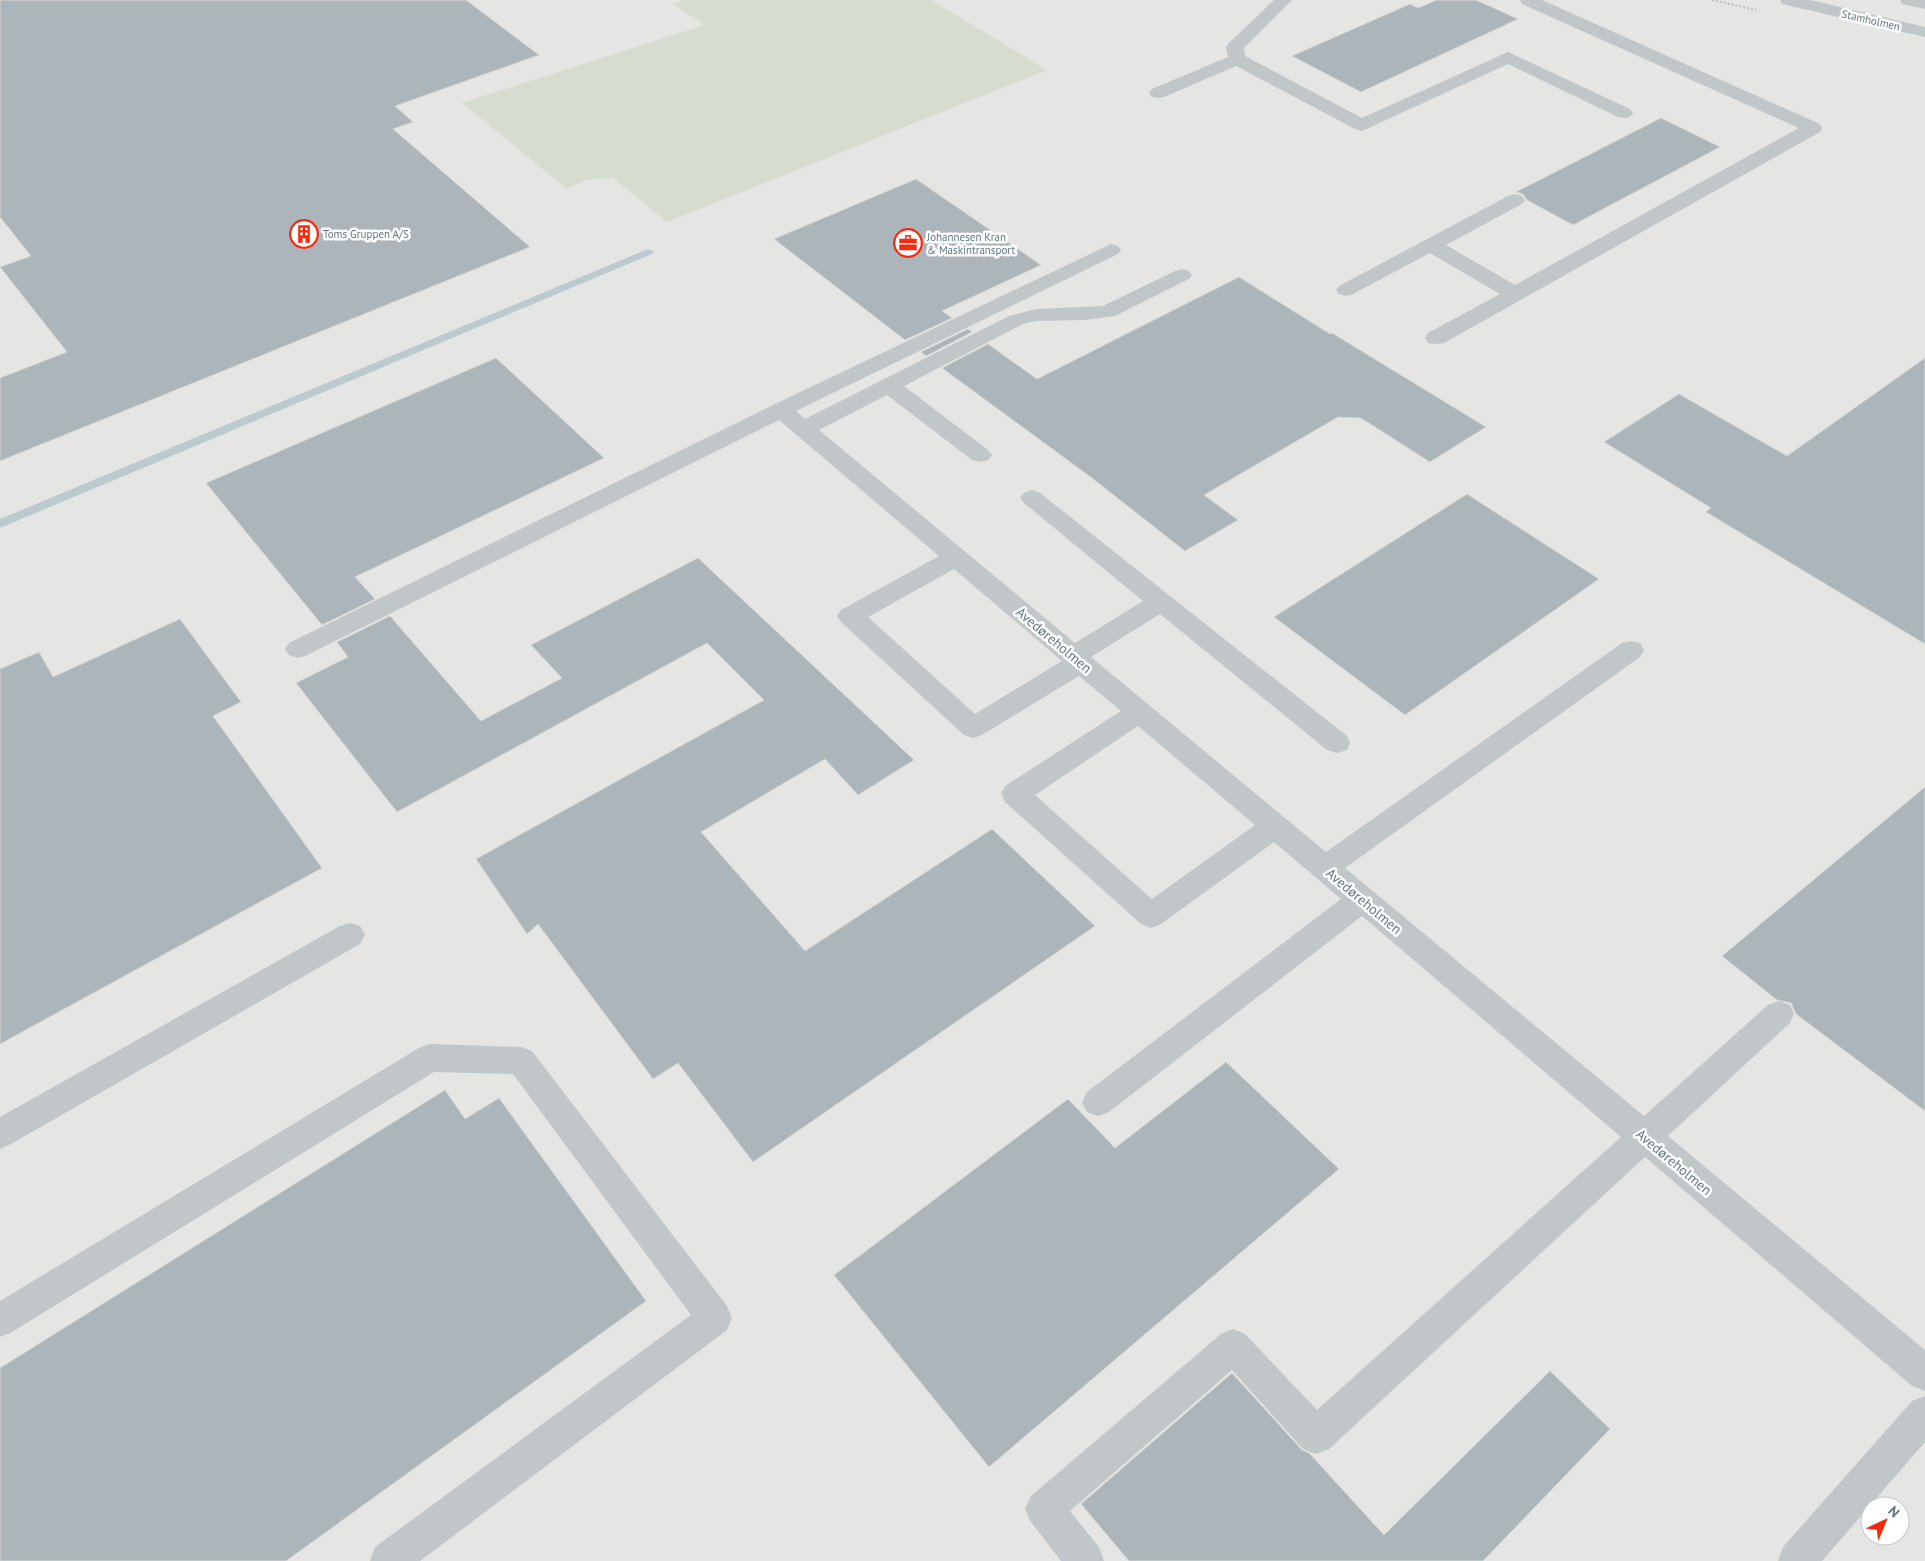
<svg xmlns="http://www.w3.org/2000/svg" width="1925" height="1561" font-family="'PT Sans',sans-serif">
	<rect width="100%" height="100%" fill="#f5f4ef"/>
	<!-- built -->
	<path fill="#e5e5e3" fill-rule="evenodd" d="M0,0H1925V1561H0ZM1870,1506H1900V1536H1870Z"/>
	<!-- green -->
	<path fill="#d6dcd0" d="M683,0H931L1047,70L667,222L613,178L587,180L566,188L462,103L704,25L673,4Z"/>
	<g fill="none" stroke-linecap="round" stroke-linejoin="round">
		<!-- stream -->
		<path fill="#bbcace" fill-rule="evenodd" d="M648,249L654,252L652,254L0,528V519Z"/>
	</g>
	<!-- building -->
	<path fill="#acb5b9" stroke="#d5d5d2" d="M0,0H466L539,55L395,106L413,122L393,129L530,247L0,461V378L67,352L0,267L31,256L0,217Z
		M1437,0H1476L1518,19L1361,92L1292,56L1410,4L1418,8Z
		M1661,118L1720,147L1573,225L1527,200L1523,194L1516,192Z
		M916,179L1041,265L942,311L952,318L905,340L774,239Z
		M1239,277L1330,334L1332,333L1486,427L1430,462L1361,418L1338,417L1204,495L1238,520L1185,551L1092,478L942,368L988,344L1037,379Z
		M968,329L972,332L926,356L921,352Z
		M496,358L604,458L355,577L375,599L322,625L206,483Z
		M1925,358V644L1706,512L1711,508L1604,442L1679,394L1787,456Z
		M1467,494L1599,579L1405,715L1274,617Z
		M698,558L914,760L858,795L825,759L701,832L805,951L992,829L1095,926L753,1162L678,1063L653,1079L538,924L527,934L476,859L764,700L707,643L397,812L296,683L348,657L337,642L390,616L481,721L562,678L531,645Z
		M180,619L241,702L213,716L322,868L0,1044V669L39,652L53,677Z
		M1925,787V1111L1796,1014L1791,1003L1777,1000L1722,956Z
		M1226,1062L1339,1169L989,1467L834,1275L1068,1099L1115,1148Z
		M445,1090L465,1119L499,1098L646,1301L286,1561H0V1368Z
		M1550,1371L1610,1429L1483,1561H1129L1081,1504L1232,1373L1302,1450L1309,1453L1384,1535Z"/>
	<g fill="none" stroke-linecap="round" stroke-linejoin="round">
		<!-- path -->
		<path stroke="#bcbfc1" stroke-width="2" stroke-dasharray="2 2" stroke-linecap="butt" d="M1712,0L1756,10"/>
		<!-- minor -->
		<path fill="#c1c6c9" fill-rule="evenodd" d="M1274,0H1292L1244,48L1245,56L1362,118L1508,52L1630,109L1633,113L1630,117L1624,118L1618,117L1508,64L1362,131L1355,129L1236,66L1164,97L1158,98L1152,97L1149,93L1152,89L1228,57L1226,47L1229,43Z
			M1520,0H1542L1820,124L1822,128L1820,132L1444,343L1436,344L1428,343L1425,338L1428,333L1500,294L1430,253L1353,294L1346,296L1339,294L1336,290L1339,286L1508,196L1515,194L1522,196L1525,200L1522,204L1446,245L1515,285L1799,128L1522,4Z
			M1780,0H1810L1925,27V37L1782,4Z
			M1900,0H1925V9L1902,4Z
			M1111,244L1118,246L1121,250L1118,254L796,411L805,419L1009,316L1036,309L1103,306L1175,271L1182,269L1189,271L1192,275L1189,279L1115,316L1085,320L1036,321L1023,324L904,386L988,450L992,455L988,460L980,462L972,460L887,395L819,430L1075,643L1143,601L1024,503L1020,498L1024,493L1032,490L1040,493L1347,736L1350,743L1347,750L1337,753L1327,750L1160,614L1091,657L1326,852L1622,643L1631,641L1640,643L1644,650L1640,657L1345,868L1644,1116L1768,1005L1779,1001L1790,1005L1794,1014L1790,1023L1668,1136L1925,1350V1391L1912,1386L1645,1157L1329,1449L1316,1454L1303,1449L1232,1370L1070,1511L1099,1547L1104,1561H1061L1031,1522L1025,1509L1031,1496L1221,1334L1233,1329L1245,1334L1317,1410L1621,1137L1362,916L1109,1112L1098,1116L1087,1112L1082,1102L1087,1092L1341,899L1274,842L1161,924L1151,928L1141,924L1005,802L1001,794L1005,786L1121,711L1079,676L982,735L973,738L964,735L841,622L837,616L841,610L939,556L779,420L307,655L298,658L289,655L285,649L289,643L773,405ZM954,569L1062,661L975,714L868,617ZM1138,726L1255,825L1152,899L1035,795Z
			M350,923L360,926L365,935L360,944L11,1144L0,1149V1117L340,926Z
			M430,1044L521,1047L532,1051L727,1306L732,1318L727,1330L420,1561H370L375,1547L691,1315L513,1074L434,1072L12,1332L0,1337V1301L419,1048Z
			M1925,1396V1442L1822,1561H1778L1783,1547L1912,1401Z"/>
	</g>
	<!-- icons -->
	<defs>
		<symbol id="building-ring" viewBox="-11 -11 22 22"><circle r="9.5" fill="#fff" stroke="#f6290e" stroke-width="1.5"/><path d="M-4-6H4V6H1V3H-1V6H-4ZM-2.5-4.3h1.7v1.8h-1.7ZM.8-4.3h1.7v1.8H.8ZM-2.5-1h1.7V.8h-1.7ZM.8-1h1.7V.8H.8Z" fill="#f6290e"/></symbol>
		<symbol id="office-ring" viewBox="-11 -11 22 22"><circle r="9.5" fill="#fff" stroke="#f6290e" stroke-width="1.5"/><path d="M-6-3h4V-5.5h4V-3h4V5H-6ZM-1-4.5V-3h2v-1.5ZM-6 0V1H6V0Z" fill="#f6290e"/></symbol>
	</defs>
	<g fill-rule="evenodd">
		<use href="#building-ring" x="288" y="218" width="32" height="32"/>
		<use href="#office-ring" x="892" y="227" width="32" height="32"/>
	</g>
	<g text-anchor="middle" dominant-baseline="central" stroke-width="5" stroke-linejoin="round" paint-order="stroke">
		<!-- far-street labels -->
		<g font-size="11" fill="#607884" stroke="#fff">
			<text transform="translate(1871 20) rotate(13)">Stamholmen</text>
		</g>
		<!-- far-poi labels -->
		<g font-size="11" fill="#607884" stroke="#fff" text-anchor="start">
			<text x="323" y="234">Toms Gruppen A/S</text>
			<text x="927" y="237">Johannesen Kran<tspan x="927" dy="13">&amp; Maskintransport</tspan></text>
		</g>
		<!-- street labels -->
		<g font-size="14" fill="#607884" stroke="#fff">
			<text transform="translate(1054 640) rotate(40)">Avedøreholmen</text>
			<text transform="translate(1364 901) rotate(40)">Avedøreholmen</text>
			<text transform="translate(1674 1162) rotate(40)">Avedøreholmen</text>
		</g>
	</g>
	<!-- north arrow -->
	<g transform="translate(1885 1521) rotate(44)"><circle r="24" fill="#ffffff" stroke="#bfc9ce"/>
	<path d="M0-4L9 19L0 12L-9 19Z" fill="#f6290e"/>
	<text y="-8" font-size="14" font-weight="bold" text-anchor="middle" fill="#607884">N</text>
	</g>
</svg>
